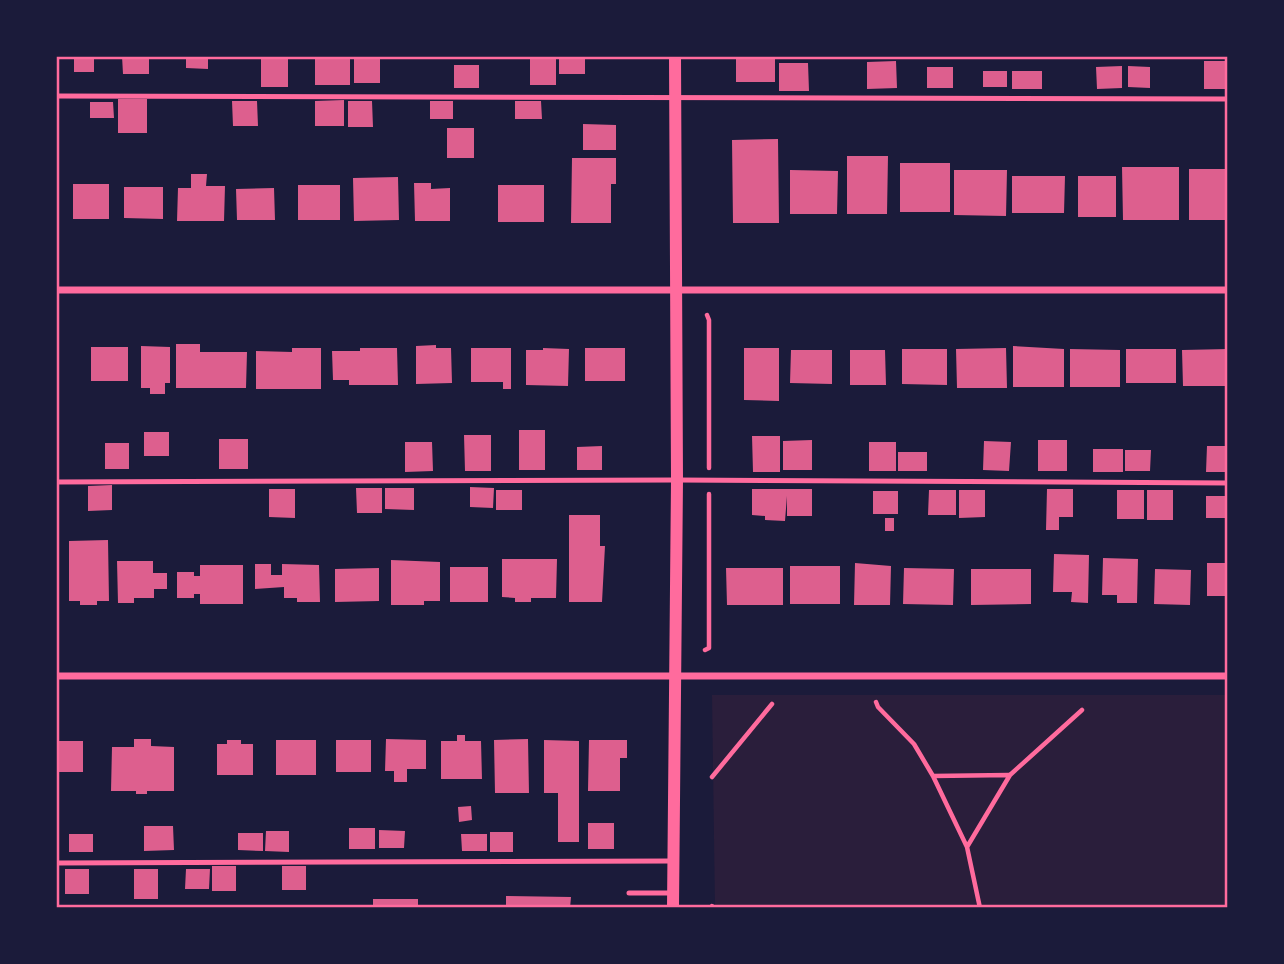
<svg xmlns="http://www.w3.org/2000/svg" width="1284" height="964" font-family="'Work Sans',sans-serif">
	<rect width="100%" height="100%" fill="#1b1b3a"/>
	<!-- green -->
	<path fill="#2a1e3b" d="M712,695H1228V908H715Z"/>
	<!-- building -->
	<path fill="#dd5f8e" d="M74,56H94V72H74Z
		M122,56H149V74H123Z
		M186,56H208V69L186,68Z
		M261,56H288V87H261Z
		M315,56H350V85H315Z
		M354,56H380V83H354Z
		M530,56H556V85H530Z
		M559,56H585V74H559Z
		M736,56H775V82H736Z
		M896,61L897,88L867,89V62Z
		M1204,61H1228V89H1204Z
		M779,63H808L809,91H779Z
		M454,65H479V88H454Z
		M1122,66V88L1097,89L1096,67Z
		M1128,66L1150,67V88L1128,87Z
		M927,67H953V88H927Z
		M983,71H1007V87H983Z
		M1012,71H1042V89H1012Z
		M118,99H147V133H118Z
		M344,100V126H315V101Z
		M232,101H257L258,126H233Z
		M348,101H372L373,127H348Z
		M430,101H453V119H430Z
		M515,101H541L542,119H515Z
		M90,102H113L114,118H90Z
		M583,124L616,125V150H583Z
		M447,128H474V158H447Z
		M778,139L779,223H733L732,140Z
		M847,156H888L887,214H847Z
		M572,158H616V184H611V223H571Z
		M900,163H950V212H900Z
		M1122,167H1179V220H1123Z
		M1189,169H1228V220H1189Z
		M790,170L838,171L837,214H790Z
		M954,170H1007L1006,216L954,215Z
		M191,174H207L206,186H225L224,221H177L178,188H191Z
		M1012,176H1065L1064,213H1012Z
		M1078,176H1116V217H1078Z
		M398,177L399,220L354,221L353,178Z
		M414,183H431V189L450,188V221H415Z
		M73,184H109V219H73Z
		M298,185H340V220H298Z
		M498,185H544V222H498Z
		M124,187H163V219L124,218Z
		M274,188L275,220H237L236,189Z
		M176,344H200V352H247L246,388H176Z
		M436,345V348H451L452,383L416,384V346Z
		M141,346L170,347V383H165V394H150V388H141Z
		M1013,346L1064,349V387H1013Z
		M91,347H128V381H91Z
		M292,348H321V389H256V351L292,352Z
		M360,348H397L398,385H349V380H333L332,351H360Z
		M471,348H511V389H503V382H471Z
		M543,348L569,349L568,386L526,385V350H543Z
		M585,348H625V381H585Z
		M744,348H779V401L744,400Z
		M1006,348L1007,388H957L956,349Z
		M902,349H947V385L902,384Z
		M1070,349L1120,350V387H1070Z
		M1126,349H1176V383H1126Z
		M1228,349V386H1183L1182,350Z
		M791,350H832V384L790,383Z
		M850,350H885L886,385H850Z
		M519,430H545V470H519Z
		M144,432H169V456H144Z
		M464,435H491V471H465Z
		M752,436H780V472H753Z
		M219,439H248V469H219Z
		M812,440V470H783V441Z
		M1038,440H1067V471H1038Z
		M984,441L1011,442L1009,471L983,470Z
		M405,442H432L433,471L405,472Z
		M869,442H896V471H869Z
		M105,443H129V469H105Z
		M602,446V470H577V447Z
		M1207,446H1228V472H1206Z
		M1093,449H1123V472H1093Z
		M1125,450H1151L1150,471H1125Z
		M898,452H927V471H898Z
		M112,485V510L88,511V486Z
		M470,487L494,488L493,508L470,507Z
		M356,488H382V513H357Z
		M385,488H414V510L385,509Z
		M269,489H295V518L269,517Z
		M752,489H812V516H787V496L785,521L765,520V516L752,515Z
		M1047,489H1073V517H1059V530H1046Z
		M496,490H522V510H496Z
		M929,490H956V515H928Z
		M959,490H985V517L959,518Z
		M1117,490H1144V519H1117Z
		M1147,490H1173V520H1147Z
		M873,491H898V514H873Z
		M1206,496H1228V518H1206Z
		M569,515H600V546H605L602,602H569Z
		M885,518H894V531H885Z
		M108,540L109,601H97V605H80V601H69V541Z
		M1054,554L1089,555L1088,603L1071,602L1072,592H1053Z
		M1103,558L1138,559L1137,603H1117V595H1102Z
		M502,559H557L556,598H531V602H515V598L502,597Z
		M391,560L440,562V601H424V605H391Z
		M117,561H153V573H167V589H154V598H134V603H118Z
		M855,563L891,566L890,605H854Z
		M1207,563H1228V596H1207Z
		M255,564H271V575H282V564L319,565L320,602H297V598H284V587L255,589Z
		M200,565H243V604H200V594H194V598H177V572H194V576H200Z
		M790,566H840V604H790Z
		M450,567H488V602H450Z
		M379,568V601L335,602V569Z
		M726,568H783V605H727Z
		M904,568L954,569L953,605L903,604Z
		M971,569H1031V604L971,605Z
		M1155,569L1191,570L1190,605L1154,604Z
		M457,735H465V741H481L482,779H441V741H457Z
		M134,739H151V746L174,747V791H147V794H136V791H111L112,747H134Z
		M386,739L426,740V769H407V782H394V771H385Z
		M528,739L529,793H495L494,740Z
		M227,740H241V744H253V775H217V744H227Z
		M276,740H316V775H276Z
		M336,740H371V772H336Z
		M544,740L579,741V842H558V793H544Z
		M589,740H627V758H620V791H588Z
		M56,741H83V772H56Z
		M471,806L472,820L459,822L458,807Z
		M588,823H614V849H588Z
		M144,826H173L174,850L144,851Z
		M349,828H375V849H349Z
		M379,830L405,831L404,848H379Z
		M266,831H289V852L265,851Z
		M490,832H513V852H490Z
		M238,833H263V851L238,850Z
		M69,834H93V852H69Z
		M461,834H487V851H462Z
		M212,866H236V891H212Z
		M282,866H306V890H282Z
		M65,869H89V894H65Z
		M134,869H158V899H134Z
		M186,869H210L209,889H185Z
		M506,896L571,897L570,908H506Z
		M373,899H418V908H373Z"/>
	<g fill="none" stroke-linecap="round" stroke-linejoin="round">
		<!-- path -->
		<path stroke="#ff6b9d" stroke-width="4.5" d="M707,315L709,320V468
			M705,650L709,648V494
			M876,702L878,707L914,744L933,776
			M712,777L772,704
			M967,847L933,776L1009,775
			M712,906L715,908
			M980,908L967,847L1010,775L1082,710"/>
		<!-- service -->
		<path stroke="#ff6b9d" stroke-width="5" d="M56,96L1228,99
			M56,482L677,480L1228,483
			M56,863L672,861
			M629,893H671"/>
		<!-- minor -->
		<path stroke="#ff6b9d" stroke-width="7" d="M56,290H1228
			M56,676H1228"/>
		<!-- tertiary -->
		<path stroke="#ff6b9d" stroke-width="12" d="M673,908L677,480L675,56"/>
	</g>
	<!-- border -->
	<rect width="1284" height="964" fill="none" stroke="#1b1b3a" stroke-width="116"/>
	<rect x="58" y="58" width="1168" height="848" fill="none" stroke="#ff6b9d" stroke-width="2.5"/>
</svg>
